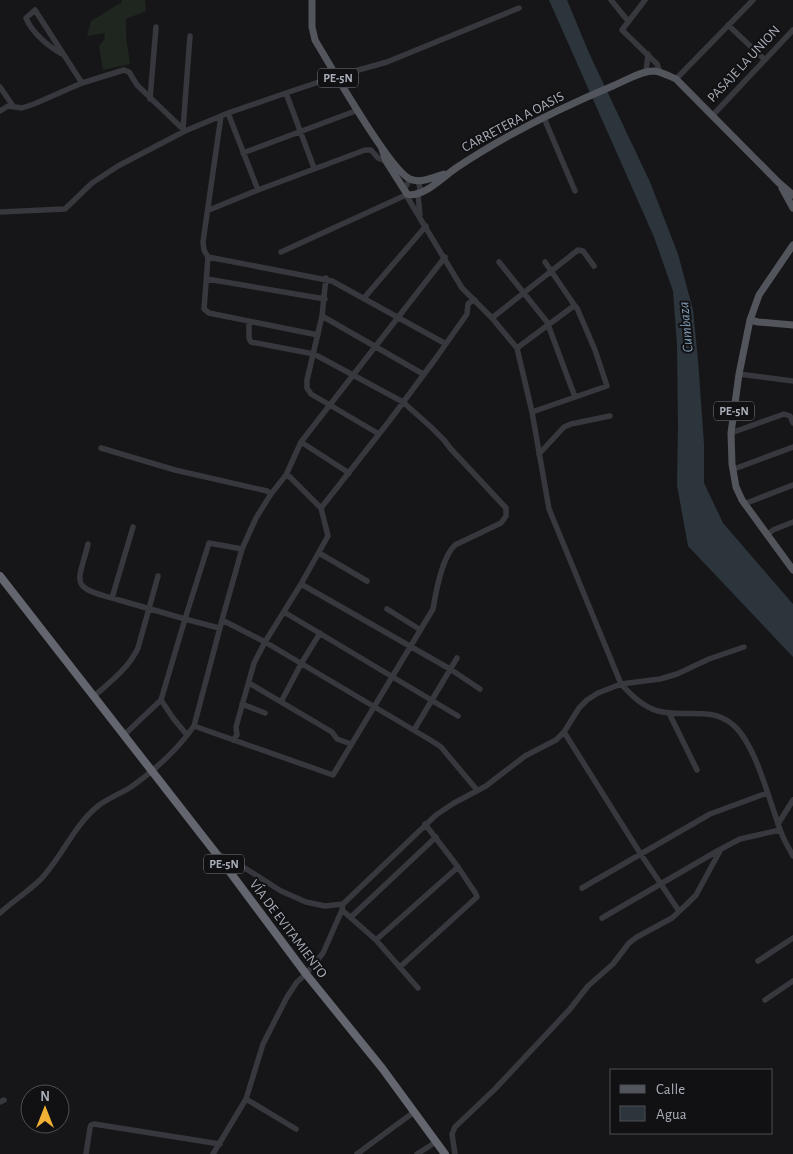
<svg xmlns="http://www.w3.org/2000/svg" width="793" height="1154" font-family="'Alegreya Sans',sans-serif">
	<rect width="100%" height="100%" fill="#161618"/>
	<!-- green -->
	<path fill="#1e261f" d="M121,0H145L146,11L126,19V36L130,64L103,70L99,46L104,40L105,33L87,36L91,21L122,2Z"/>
	<!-- water -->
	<path fill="#2c353c" d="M549,0H567L589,53L650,182L678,254L693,310L698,360L704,444V483L723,523L793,604V657L688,546L677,485L678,426L677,345L673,291L654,237Z"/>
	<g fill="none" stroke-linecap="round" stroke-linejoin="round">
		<!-- minor -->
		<path stroke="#37383d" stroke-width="5.5" d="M611,0L628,21
			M645,0L622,30L657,64L660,72
			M728,25L764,59
			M64,55C50,48 32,33 26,18L35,10L82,83
			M646,72L648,54
			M676,79L753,0
			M0,87L13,106
			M286,93L314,168
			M150,99L156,27
			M0,111L8,106L22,108L34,104L82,83L124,70L129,72L137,85L185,131
			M228,113L258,190
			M221,116L203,242L204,250L208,257L204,309L209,313L318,335
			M712,116L793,30
			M544,118L575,191
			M183,129L190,36
			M243,153L358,110
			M418,180L420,188L418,194L420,215
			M209,210L258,190L365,150H371L378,158L386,161
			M0,212L65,209L92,183L118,166L185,131L228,113L286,93L337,76L387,62L519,8
			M281,252L406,195
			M208,257L332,281L446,344
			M499,262L547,322L575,397
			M545,262L575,306
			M326,278L322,316L307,380V388L311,394L379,434
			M207,279L325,299
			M364,298L426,226
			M322,316L423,374
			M492,318L578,250L583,251L594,266
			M517,348L571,308L575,306L577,308L595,350L607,386L532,412
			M739,374L793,381
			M731,433L784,414L790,416L793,423
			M301,442L349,473
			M101,448L175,470L267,491L271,494
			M539,454L564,427L571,424L610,416
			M734,469L793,447
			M286,475L290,477L321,508
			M744,504L793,485
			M133,527L112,598L185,619L209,543L242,549
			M767,535L773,530L793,522
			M88,544C79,582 68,587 112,598
			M319,553L367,581
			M301,584L450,669L480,689
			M387,609L419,629
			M284,612L458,716
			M222,620L242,549L256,518L271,494L286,475L301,442L445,257
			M249,683L332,732L337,739L351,744
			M621,684C631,695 643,707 658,711C682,718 711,706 732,724C756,743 770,804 781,832C784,841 789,848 793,856
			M621,684L660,679L677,674L709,659L744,647
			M93,697C110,682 128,669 138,648L158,576
			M161,700L173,718L187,735
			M281,702L301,664L320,633
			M242,704L265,713
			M669,713L697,770
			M194,726L333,775L433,609C436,591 442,557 455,545L501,523L506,516V508L450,448L444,440L432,428L403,402L314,354L251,342L249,338V321
			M414,730L457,658
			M564,732L640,853L679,911
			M124,735L161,700L185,619L219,628
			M233,740L237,735L236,727L254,663L265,642L432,741L441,747L477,790
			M778,824L793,800
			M218,854L248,870L281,891L306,902L325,906L343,904
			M582,888L710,814L767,793
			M342,910L376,940L418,988
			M0,913C13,901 29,891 41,879C62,857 74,825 98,806C108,798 120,794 131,787C155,770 178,749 194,726L222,620L265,642L301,584L328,536L321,508L390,420L436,358L467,314L468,304L472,301L475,300
			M351,917L436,837
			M602,918L719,850
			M376,940L458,867
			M758,961L793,938
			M400,967L477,897L476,894L458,867L425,824
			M765,1000L793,981
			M246,1099L296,1129
			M0,1102L4,1100
			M86,1154L90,1128L91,1125L94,1124L220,1144
			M213,1154L246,1099L263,1044L287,997L297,982L306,974L323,953L342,910L343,904L436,815L454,803L486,786L525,756L556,740L564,732L579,708L587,700L598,693L621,684L549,509L532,412L517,348L492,318L462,288L406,195L405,188L410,179
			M357,1154L414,1112
			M417,1154L436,1142
			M455,1154L452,1134L455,1127L495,1089L570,1009L588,986L613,964L629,943L637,937L672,918L687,904L696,895L721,849L740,839L780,830"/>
		<!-- major -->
		<path stroke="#53555c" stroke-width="7" d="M312,0V27L315,40C330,65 390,171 410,179C420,184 434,177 444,174
			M382,149L386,161L407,194C422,199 444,176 456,168C505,135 560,108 615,85C627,80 641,71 654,71C662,72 669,76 676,79L778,182L793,195
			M782,188L793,208
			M793,245L759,295L750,320L739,374L731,433L732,464L736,487L742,500L793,570
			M750,320L758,322L793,325"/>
		<!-- highway -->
		<path stroke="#63666e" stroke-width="8" d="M0,576L215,852L306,974L382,1068L445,1154"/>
	</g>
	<g text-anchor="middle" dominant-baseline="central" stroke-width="4" stroke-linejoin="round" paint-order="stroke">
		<!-- shield labels -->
		<g fill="#111113" stroke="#7b7e86" stroke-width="1">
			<rect x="318" y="68.5" width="40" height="19" rx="4"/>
			<rect x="714" y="401.5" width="40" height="19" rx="4"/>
			<rect x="204" y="854.5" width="40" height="19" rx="4"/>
		</g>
		<g font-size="12" font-weight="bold" fill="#a8adb8">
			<text x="338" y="78">PE-5N</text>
			<text x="734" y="411">PE-5N</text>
			<text x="224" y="864">PE-5N</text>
		</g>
		<!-- street labels -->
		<g font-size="14" fill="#a8adb8" stroke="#111113">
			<text transform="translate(744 64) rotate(-47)">PASAJE LA UNION</text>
			<text transform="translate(513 122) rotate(-28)">CARRETERA A OASIS</text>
			<text transform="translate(288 929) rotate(53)">VÍA DE EVITAMIENTO</text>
		</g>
		<!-- water labels -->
		<g font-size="15" font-style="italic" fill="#7f9bb3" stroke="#111113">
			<text transform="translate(686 327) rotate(-95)">Cumbaza</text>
		</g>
	</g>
	<!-- legend -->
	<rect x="610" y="1069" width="162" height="65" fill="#111113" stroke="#4d4f55"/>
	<rect x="620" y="1085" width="25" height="8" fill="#53555c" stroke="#4d4f55"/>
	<text x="656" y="1094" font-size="15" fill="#a8adb8">Calle</text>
	<rect x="620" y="1106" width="25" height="15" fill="#2c353c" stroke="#4d4f55"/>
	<text x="656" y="1119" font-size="15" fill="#a8adb8">Agua</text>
	<!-- north arrow -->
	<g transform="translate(45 1109)"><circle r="24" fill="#111113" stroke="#4d4f55"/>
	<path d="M0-4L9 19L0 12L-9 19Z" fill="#f2b134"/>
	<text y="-8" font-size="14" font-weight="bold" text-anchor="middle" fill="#a8adb8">N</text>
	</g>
</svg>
